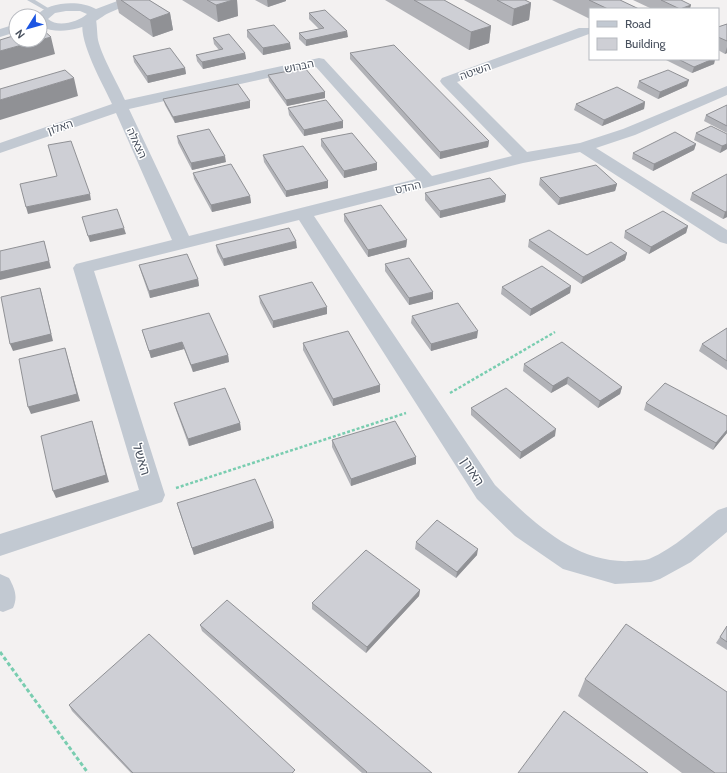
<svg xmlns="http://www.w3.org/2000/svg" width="727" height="773" font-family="Cabin,'Noto Sans Hebrew',sans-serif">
	<rect width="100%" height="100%" fill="#f3f1f1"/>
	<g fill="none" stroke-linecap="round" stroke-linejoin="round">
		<!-- path-far1 -->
		<path stroke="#79cdb0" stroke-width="2.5" stroke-dasharray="3 2" stroke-linecap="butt" d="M450,393L555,332
			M176,488L406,413"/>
		<!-- path -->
		<path stroke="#79cdb0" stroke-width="3" stroke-dasharray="4 2.5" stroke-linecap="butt" d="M0,652L88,773"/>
		<!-- service -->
		<path fill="#c2c9d2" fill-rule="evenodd" d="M27,0H35L53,11L48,12Z"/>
		<!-- minor -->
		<path fill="#c2c9d2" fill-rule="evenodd" d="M90,15L95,16C97,20 97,34 98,40C102,57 118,84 125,100L319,58L324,59L432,176L512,156L442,84L440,81L442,78L579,28H589L590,32L589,34L457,82L527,152L580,143L623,129L727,86V95L635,135L596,148L727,230V244L720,242L580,152L523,163L314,216L495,485C532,521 575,564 631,561C637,560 644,561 649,559C675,548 696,527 718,510L727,507V532L691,562L660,579L651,582L615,584L563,569L515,536L477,499L299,220L94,271L165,495L162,502L0,556V534L139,490L73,268L76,264L172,240L116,113L0,153V143L112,104C104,86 73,33 85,16ZM316,67L416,179L189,236L129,109Z
			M0,574L9,578C15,589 18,597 13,608L3,612L0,611Z"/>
		<!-- tertiary -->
		<path fill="#c2c9d2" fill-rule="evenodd" d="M120,0H139L138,3C129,6 119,8 111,12C105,14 100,19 94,22C78,30 57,35 40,26V16H36C49,1 80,0 96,9ZM66,11H80L87,14C78,22 58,28 48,19L55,13Z
			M16,24V32L0,37V29Z"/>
	</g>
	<!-- wall -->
	<path fill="#b1b2b7" d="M116,0H149L170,13L173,30L153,37L119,13Z
		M182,0H237L238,16L218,22Z
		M255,0H286V1L268,7Z
		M385,0H444L491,26L489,43L469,50Z
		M464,0H525L531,3L529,20L512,26Z
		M552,0H620L639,9H590V19Z
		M633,0H681L690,9H652Z
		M309,13L348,37L306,46L299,39V33L319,29L309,19Z
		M727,24V53L725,54L718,50V27Z
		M247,30L291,49L263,55L247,37Z
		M213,38L245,53L246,59L203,69L197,61L196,55L219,50L214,44Z
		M350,53L489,141L488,147L440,159L350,59Z
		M133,56L185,68L186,74L148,83L134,62Z
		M664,59H715L714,64L692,73Z
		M268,75L325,92V98L287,106L269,81Z
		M639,81L687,86L658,99L637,88Z
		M163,99L250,108L175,123L165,105Z
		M645,102L644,109L602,126L574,110L576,104Z
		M727,105V133L704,121L706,115Z
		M288,108L343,128L304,136L289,115Z
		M696,133L727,134V149L720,153L694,140Z
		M177,136L226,162L192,170L178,143Z
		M321,139L377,163V170L344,178L321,146Z
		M696,144L694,150L653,171L632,159L633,153Z
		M263,155L328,181V188L286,197L264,162Z
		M193,173L250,196L251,203L212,212L194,179Z
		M727,174V217L723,219L690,200L692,193Z
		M540,178L617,184L615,191L558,205L539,185Z
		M425,193L506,195L505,202L440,218L425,200Z
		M344,214L407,240L406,247L368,257L344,221Z
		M688,226L686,233L649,254L624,238L625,231Z
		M529,240L587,255L627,253L625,260L581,284L528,247Z
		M216,245L297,248L224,266L217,252Z
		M385,264L433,299L409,305L385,271Z
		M139,265L198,279L199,286L150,298L141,272Z
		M571,286L570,293L530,316L501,294L502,287Z
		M259,296L327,314L273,328L260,303Z
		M412,316L477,338L431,351L411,323Z
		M727,328V370L699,351L702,344Z
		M142,330L228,355L229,362L193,372L184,349L151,358Z
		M303,343L380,385V392L333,406L303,350Z
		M524,364L622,387L620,394L598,408L567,384L551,393L523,371Z
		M174,403L240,423L241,430L189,446L176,410Z
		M646,403L727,416V433L713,450L644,410Z
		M471,408L555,436L520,459L471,415Z
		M332,440L416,457V464L351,486L332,447Z
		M177,503L273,521L274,528L194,555L179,510Z
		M416,542L477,555L456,578L415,549Z
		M420,590L419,596L366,653L312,609V603Z
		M200,625L432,773H362L202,631Z
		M727,626V650L716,643Z
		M585,679L727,773H682L578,696Z
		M69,705L295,773H131L72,711Z"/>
	<!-- shaded-wall -->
	<path fill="#909195" d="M233,0H237L238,16L218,22L216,5Z
		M267,0H286V1L268,7Z
		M531,3L529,20L512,26L514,9Z
		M691,5L690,9H680Z
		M170,13L173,30L153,37L150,20Z
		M491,26L489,43L469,50L471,32Z
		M347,31L348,37L306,46V40Z
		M51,37L55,54L0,70V51Z
		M290,43L291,49L263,55V48Z
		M727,47V53L725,54Z
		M245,53L246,59L203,69L202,62Z
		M713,59H715L714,64L692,73L694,67Z
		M185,68L186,74L148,83L147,76Z
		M74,78L78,96L0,120V100Z
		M689,80L687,86L658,99L660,92Z
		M325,92V98L287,106L286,100Z
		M250,101V108L175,123L173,117Z
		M645,102L644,109L602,126L604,120Z
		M343,121V128L304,136V130Z
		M489,141L488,147L440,159V152Z
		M696,144L694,150L653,171L654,164Z
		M727,144V149L720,153L722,146Z
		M225,156L226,162L192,170L191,163Z
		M377,163V170L344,178V171Z
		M328,181V188L286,197V191Z
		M617,184L615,191L558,205L560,198Z
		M90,194L91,200L28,214L26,207Z
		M506,195L505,202L440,218V211Z
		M250,196L251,203L212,212L211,205Z
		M727,211V217L723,219L725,212Z
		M688,226L686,233L649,254L651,247Z
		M124,228L126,234L90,242L88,236Z
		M407,240L406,247L368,257V250Z
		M44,241L51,268L0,280V272Z
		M296,241L297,248L224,266L223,259Z
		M627,253L625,260L581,284L583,277Z
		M198,279L199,286L150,298L149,291Z
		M571,286L570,293L530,316L531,309Z
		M40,288L42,295L53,341L13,351L10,344Z
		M433,292V299L409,305V298Z
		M327,307V314L273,328V321Z
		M478,331L477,338L431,351V344Z
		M182,342L184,349L151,358L149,351Z
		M65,348L80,401L31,414L28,407Z
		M228,355L229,362L193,372L191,365Z
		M568,377L567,384L551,393L553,386Z
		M380,385V392L333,406V399Z
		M622,387L620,394L598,408L600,401Z
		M92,421L109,482L56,498L53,491Z
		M240,423L241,430L189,446L188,439Z
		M556,429L555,436L520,459L521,452Z
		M727,430V433L713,450L716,443Z
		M416,457V464L351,486V479Z
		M273,521L274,528L194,555L192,548Z
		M478,549L477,555L456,578L457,572Z
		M420,590L419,596L366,653L367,647Z"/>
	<!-- building -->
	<path fill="#cecfd5" stroke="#909195" d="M121,0H149L170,13L150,20Z
		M207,0H233L216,5Z
		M414,0H444L491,26L471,32Z
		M497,0H525L531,3L514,9Z
		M589,0H620L639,9H608Z
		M661,0H681L691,5L680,9Z
		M325,10L347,31L306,40L299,33L324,28L309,13Z
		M727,24V41L718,37V27Z
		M274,25L290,43L263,48L247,30Z
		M40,29H42L51,37L40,40Z
		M229,34L245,53L202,62L196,55L223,49L213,38Z
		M16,35V40H40L0,51V40Z
		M394,45L489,141L440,152L350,53Z
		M170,48L185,68L147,76L133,56Z
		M678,59H713L694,67Z
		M305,68L325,92L286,100L268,75Z
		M65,70L74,78L0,100V89Z
		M668,70L689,80L660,92L639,81Z
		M238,84L250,101L173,117L163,99Z
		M617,87L645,102L604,120L576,104Z
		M326,100L343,121L304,130L288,108Z
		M727,105V126L706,115Z
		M711,126L727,134V144L722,146L696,133Z
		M209,129L225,156L191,163L177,136Z
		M675,132L696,144L654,164L633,153Z
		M352,133L377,163L344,171L321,139Z
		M71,141L90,194L26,207L20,184L57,176L48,145Z
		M303,146L328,181L286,191L263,155Z
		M231,164L250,196L211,205L193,173Z
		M596,165L617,184L560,198L540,178Z
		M727,174V211L725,212L692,193Z
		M490,178L506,195L440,211L425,193Z
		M381,205L407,240L368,250L344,214Z
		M117,209L124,228L88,236L82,217Z
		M663,211L688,226L651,247L625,231Z
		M289,228L296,241L223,259L216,245Z
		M549,230L587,255L611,242L627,253L583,277L529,240Z
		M44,241L49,261L0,272V251Z
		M187,254L198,279L149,291L139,265Z
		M409,258L433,292L409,298L385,264Z
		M542,266L571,286L531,309L502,287Z
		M312,282L327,307L273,321L259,296Z
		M40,288L51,334L10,344L1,297Z
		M458,303L478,331L431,344L412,316Z
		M209,313L228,355L191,365L182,342L149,351L142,330Z
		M727,328V361L702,344Z
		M348,331L380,385L333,399L303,343Z
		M562,342L622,387L600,401L568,377L553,386L524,364Z
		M65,348L77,394L28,407L19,359Z
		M665,383L727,416V430L716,443L646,403Z
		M225,388L240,423L188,439L174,403Z
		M506,388L556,429L521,452L471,408Z
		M92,421L106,475L53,491L41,436Z
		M395,421L416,457L351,479L332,440Z
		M255,479L273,521L192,548L177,503Z
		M437,520L478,549L457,572L416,542Z
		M366,550L420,590L367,647L312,603Z
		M227,600L432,773H366L367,772L200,625Z
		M626,624L727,692V773H715L585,679Z
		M727,626V642L720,637Z
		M149,634L295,770L292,773H133L69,705Z
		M564,711L648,773H518Z"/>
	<g text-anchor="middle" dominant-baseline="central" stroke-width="3" stroke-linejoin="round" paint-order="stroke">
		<!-- far-street labels -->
		<g font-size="11" fill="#49515e" stroke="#fff">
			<text transform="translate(299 66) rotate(-12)">הברוש</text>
			<text transform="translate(475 71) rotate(-20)">השיטה</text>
			<text transform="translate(60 127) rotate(-19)">האלון</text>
			<text transform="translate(137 143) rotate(65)">הצאלה</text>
			<text transform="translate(408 187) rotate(-13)">ההדס</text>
		</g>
		<!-- street labels -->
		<g font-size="13" fill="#49515e" stroke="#fff">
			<text transform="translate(142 459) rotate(73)">האשל</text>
			<text transform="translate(473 471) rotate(57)">האורן</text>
		</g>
	</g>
	<!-- legend -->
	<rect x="589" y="8" width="130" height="52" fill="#ffffff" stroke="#b6b9bf"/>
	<rect x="597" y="21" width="20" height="6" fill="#c2c9d2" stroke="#b6b9bf"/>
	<text x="625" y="28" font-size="12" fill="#49515e">Road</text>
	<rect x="597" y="38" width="20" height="12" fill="#cecfd5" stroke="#b6b9bf"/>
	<text x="625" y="48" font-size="12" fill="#49515e">Building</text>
	<!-- north arrow -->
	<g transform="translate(28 28) rotate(233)"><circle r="19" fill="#ffffff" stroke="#b6b9bf"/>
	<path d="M0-3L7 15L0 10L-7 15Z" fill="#1c55e2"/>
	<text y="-6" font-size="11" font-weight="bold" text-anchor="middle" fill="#49515e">N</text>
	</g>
</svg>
